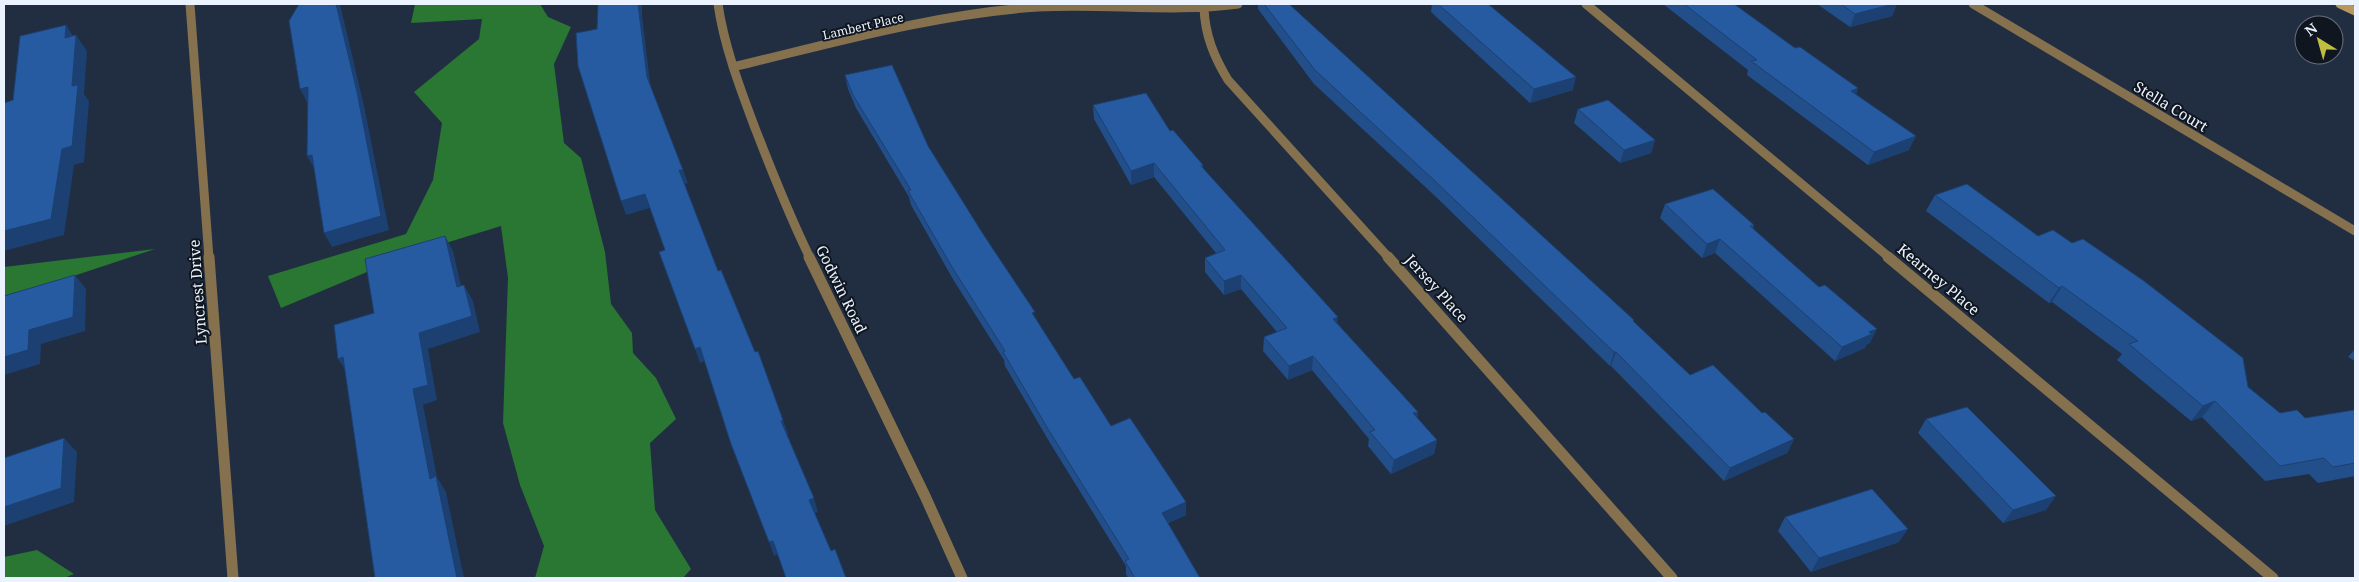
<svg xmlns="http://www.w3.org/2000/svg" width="2359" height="582" font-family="'Noto Serif',serif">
	<rect width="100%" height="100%" fill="#212e41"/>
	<!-- forest -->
	<path fill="#2a7633" d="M415,4H540L548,17L571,27L554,64L564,143L581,158L605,252L611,304L632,333L633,353L656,378L676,419L650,443L655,510L691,569L683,578H535L544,546L520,485L503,423L508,278L501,226L410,254L281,308L268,276L406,234L433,180L442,123L414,92L479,39L482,19L411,23Z
		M155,249L4,299V267Z
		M37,550L74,574L64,578H4V557Z"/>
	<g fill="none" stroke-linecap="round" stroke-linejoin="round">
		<!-- street-far1 -->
		<path stroke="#86714e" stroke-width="9" d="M190,4L209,258
			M718,4C724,46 740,88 755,128C772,172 789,215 810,258
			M1586,4L1890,258
			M1973,4L2355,231
			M1204,8C1205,35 1214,57 1228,80L1389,258
			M733,67C833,43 934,14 1038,7C1105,3 1171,13 1238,4"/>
		<!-- street -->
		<path stroke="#86714e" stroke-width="11" d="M209,257L233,578
			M809,257L925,496L962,578
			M1388,257L1672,578
			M1888,257L2273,578"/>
		<!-- secondary -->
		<path stroke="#b7975d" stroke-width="9" d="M2340,4L2355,11"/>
	</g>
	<!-- wall -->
	<path fill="#224e8a" d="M1258,4H1289L1690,375L1762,413L1794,439L1787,453L1724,481L1611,366H1610L1434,195L1314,84L1258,9Z
		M1432,4H1488L1573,90L1530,103L1431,12Z
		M1663,4H1734L1795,48L1858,88L1856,94L1909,150L1868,165L1747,75L1748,70Z
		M1817,4H1897L1892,16L1850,27Z
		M845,75L928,146L1074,379L1111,426L1186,502V515L1168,523L1200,578H1128L1126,574V566L1050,443L1005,366L1004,360L954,281L911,205L909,197L856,108L848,89Z
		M1093,105L1170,131L1203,165V168L1337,323L1418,412L1417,418L1437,440L1434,454L1391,474L1368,446L1369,439L1312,370L1288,380L1263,351L1264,337L1277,332L1241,289L1224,295L1205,272V258L1216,253L1154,177L1131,185L1094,119Z
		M1578,109L1655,140L1651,153L1620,163L1574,123Z
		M1935,195L2248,387L2280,413L2305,418L2355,411V476L2318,483L2309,474L2265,481L2202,417L2191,421L2117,360L2122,354L2052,302L2049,303L1926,211Z
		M1665,204L1754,225L1753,228L1870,343L1867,344L1865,348L1835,361L1715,253L1702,258L1660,218Z
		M2355,349V361L2348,357Z
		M1926,419L2046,510L2003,523L1918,433Z
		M1785,517L1899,542L1811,572L1778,531Z"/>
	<!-- shaded-wall -->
	<path fill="#1b4071" d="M336,4H340L364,106L389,230L332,247L324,233Z
		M638,4H642V15L651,91L647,77Z
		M1893,4H1897L1892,16L1850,27L1855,14Z
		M66,25L75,39L76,35L87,51L84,94L89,101L84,162L74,165L64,235L4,251V231L72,86L65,38Z
		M1576,77L1573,90L1530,103L1534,89Z
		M308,87L316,100L307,102L300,89Z
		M1858,88L1853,102L1851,91Z
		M1916,136L1909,150L1868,165L1874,152Z
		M1655,140L1651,153L1620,163L1624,150Z
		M312,155L315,170L307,156Z
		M1154,163V177L1131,185V171Z
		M679,170H683L688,183L684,184Z
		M645,194L650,208L626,215L621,201Z
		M445,236L453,251L465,303L457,287Z
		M1720,239L1715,253L1702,258L1707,244Z
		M75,275L86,289L85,331L41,344L40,364L4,375V357L29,330Z
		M1241,275V289L1224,295V281Z
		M464,285L473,301L480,332L428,349L437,400L423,405L437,477L446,492L464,578H457L430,479L413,389L419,333Z
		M2062,286L2052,302L2049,303L2059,288Z
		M1338,317L1336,331L1333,319Z
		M1877,329L1870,343L1867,344L1865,348L1835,361L1842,347L1869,332Z
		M700,347L705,361L700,363L695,349Z
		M1614,352H1616L1611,366H1610Z
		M1313,356L1312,370L1288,380L1289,366Z
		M343,357L348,374L338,359Z
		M2215,401L2202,417L2191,421L2203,406Z
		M1418,412L1416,426L1413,413Z
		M783,420L788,434L786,435L781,421Z
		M64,438L77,452L74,502L4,526V507Z
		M1794,439L1787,453L1724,481L1730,468Z
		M1437,440L1434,454L1391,474L1394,460Z
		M2056,496L2046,510L2003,523L2013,510Z
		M814,498L818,512L813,514L809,500Z
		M1186,502V515L1162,526V513Z
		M1908,529L1899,542L1811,572L1819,558Z
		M773,541L778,554L774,556L769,542Z"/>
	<!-- building -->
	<path fill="#275ba1" stroke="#1b4071" d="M299,4H336L357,92L381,216L324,233L312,155L307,156L308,87L300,89L289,21Z
		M598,4H638L647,77L683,170H679L718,271L721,270L755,352L758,351L783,420L781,421L814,498L809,500L831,551L835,549L846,578H786L773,541L769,542L731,444L700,347L695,349L659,252L665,250L645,194L621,201L578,66L576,33L597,29Z
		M1264,4H1289L1634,320L1633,321L1690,375L1713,365L1762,413L1765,412L1794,439L1730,468L1616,352H1614L1436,182L1315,70Z
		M1438,4H1488L1576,77L1534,89Z
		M1684,4H1734L1795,48L1800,47L1858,88L1851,91L1916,136L1874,152L1751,61L1757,60Z
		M1841,4H1893L1855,14Z
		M66,25L65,38L76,35L72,86L78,85L72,146L62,149L51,219L4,231V103L13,100L20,36Z
		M892,65L928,146L983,234L1035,312L1032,313L1074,379L1080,377L1111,426L1130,418L1186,502L1162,513L1200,578H1135L1125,561L1129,559L1048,429L1003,352L1005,351L952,267L908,191L911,190L853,95L845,75Z
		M1146,93L1170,131L1173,130L1203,165L1201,166L1338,317L1333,319L1418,412L1413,413L1437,440L1394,460L1370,432L1375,430L1313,356L1289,366L1264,337L1287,328L1241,275L1224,281L1205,258L1225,250L1154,163L1131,171L1093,105Z
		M1608,100L1655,140L1624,150L1578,109Z
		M1967,184L2038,236L2053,230L2072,243L2083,239L2144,281L2243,358L2248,387L2280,413L2297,410L2305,418L2354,410L2355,411V463L2333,467L2324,458L2280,466L2215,401L2203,406L2129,344L2138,341L2062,286L2059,288L1935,195Z
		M1713,189L1754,225L1750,226L1819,287L1825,285L1877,329L1869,332L1872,334L1842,347L1720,239L1707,244L1665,204Z
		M445,236L457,287L464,285L472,316L419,333L428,385L413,389L430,479L436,476L457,578H375L343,357L338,359L334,325L374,313L365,259Z
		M75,275L73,317L29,330L28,350L4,357V296Z
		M1967,407L2056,496L2013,510L1926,419Z
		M64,438L61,488L4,507V458Z
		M1872,489L1908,529L1819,558L1785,517Z"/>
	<g text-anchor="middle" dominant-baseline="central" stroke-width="4" stroke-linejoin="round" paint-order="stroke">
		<!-- far-street labels -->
		<g font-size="12" fill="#eaf3ff" stroke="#10161f">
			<text transform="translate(863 26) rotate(-13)">Lambert Place</text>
		</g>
		<!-- street labels -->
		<g font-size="15" fill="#eaf3ff" stroke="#10161f">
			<text transform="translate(2171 106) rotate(31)">Stella Court</text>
			<text transform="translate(1939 279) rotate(40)">Kearney Place</text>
			<text transform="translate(1437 288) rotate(48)">Jersey Place</text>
			<text transform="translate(842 289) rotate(64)">Godwin Road</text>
			<text transform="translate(197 292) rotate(-94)">Lyncrest Drive</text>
		</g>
	</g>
	<!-- border -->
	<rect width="2359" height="582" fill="none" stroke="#eaf3ff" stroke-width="10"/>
	<!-- north arrow -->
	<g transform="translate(2319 40) rotate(323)"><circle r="24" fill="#10161f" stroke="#676e79"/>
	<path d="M0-4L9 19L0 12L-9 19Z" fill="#c0be41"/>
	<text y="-8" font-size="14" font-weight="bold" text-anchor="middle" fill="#eaf3ff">N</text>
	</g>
</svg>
